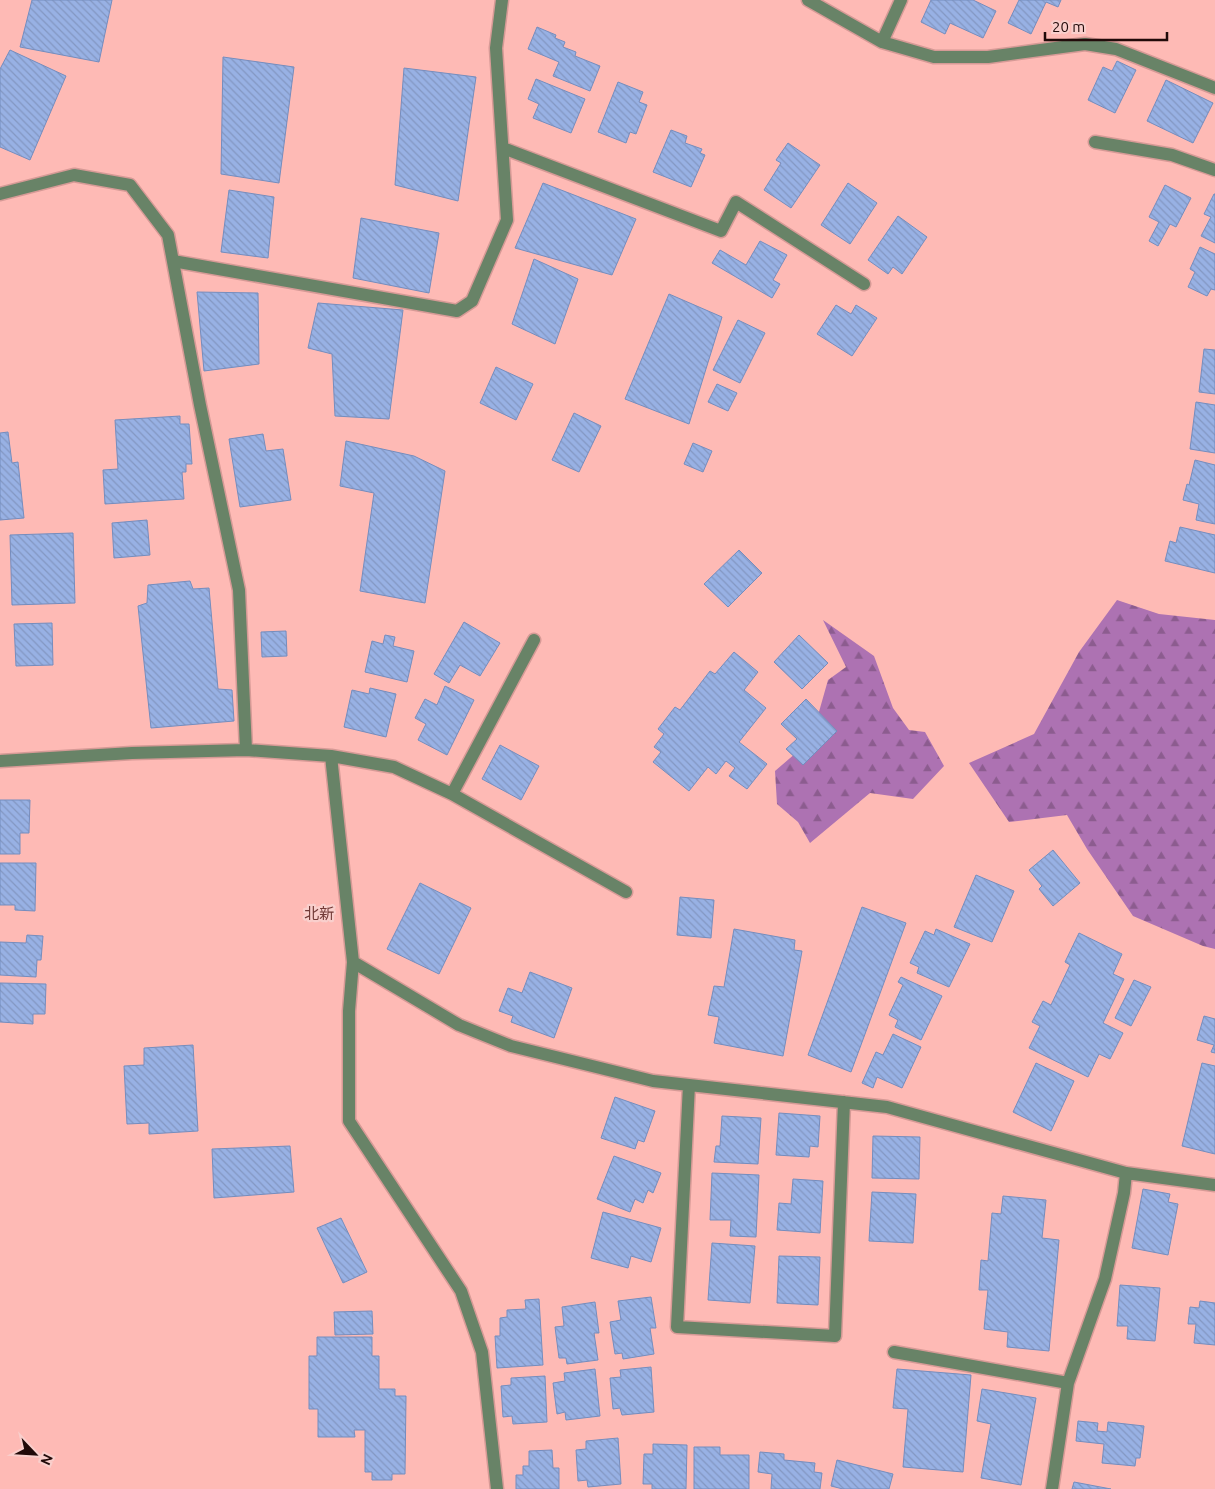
<svg xmlns="http://www.w3.org/2000/svg" width="1215" height="1489" font-family="Ubuntu,'Noto Sans JP',sans-serif">
	<defs>
		<pattern id="forest-firs" width="22" height="20" patternUnits="userSpaceOnUse" patternTransform="scale(1.25)"><rect width="22" height="20" fill="#ad72b2"/><path d="M5 1l3.5 6h-7zM16 11l3.5 6h-7z" fill="#8c5c8f"/></pattern>
		<pattern id="building-back-hatch" width="6" height="6" patternUnits="userSpaceOnUse" patternTransform="scale(1.25)"><rect width="6" height="6" fill="#98b1e4"/><path d="M-1 5l2 2M0 0l6 6M5-1l2 2" fill="none" stroke="#8397c2"/></pattern>
	</defs>
	<rect width="100%" height="100%" fill="#febab5"/>
	<!-- forest -->
	<path fill="url(#forest-firs)" d="M1117,600L1159,614L1215,620V949L1203,946L1133,916L1087,849L1067,815L1009,822L969,763L1034,734L1079,652Z
		M823,620L874,656L893,708L909,730L925,732L944,766L913,799L870,793L810,843L798,822L777,804L775,771L811,740L828,680L846,667Z"/>
	<!-- building -->
	<path fill="url(#building-back-hatch)" stroke="#758dbe" d="M32,0H112L99,62L20,47Z
		M931,0H973L996,11L983,38L950,23L945,34L921,22Z
		M1019,0H1061L1058,7L1046,2L1031,34L1008,23Z
		M537,27L556,35L555,38L565,42L563,47L576,52L575,56L600,66L590,91L553,76L559,62L528,49Z
		M10,50L66,76L30,160L0,147V69Z
		M223,57L294,67L279,183L221,174Z
		M1117,61L1136,70L1115,113L1088,100L1103,67L1112,71Z
		M404,68L476,77L458,201L395,185Z
		M536,79L585,99L571,133L533,118L539,104L528,99Z
		M1166,80L1213,103L1193,143L1147,121Z
		M618,82L643,92L639,102L647,105L636,134L630,132L626,143L598,132Z
		M671,130L687,136L685,143L702,149L700,153L705,155L691,187L653,172Z
		M788,143L820,165L791,208L764,190L781,163L776,160Z
		M543,183L636,219L612,275L515,248Z
		M848,183L877,203L850,244L821,225Z
		M1165,185L1191,198L1176,227L1170,224L1158,246L1149,241L1159,222L1149,217Z
		M229,190L274,197L268,258L221,252Z
		M1214,194H1215V243L1201,236L1211,217L1204,214Z
		M898,216L927,237L902,274L893,267L888,274L868,260Z
		M361,218L439,233L429,293L353,278Z
		M760,241L787,255L773,280L780,284L772,298L712,263L720,250L746,265Z
		M1200,247L1215,254V290L1211,289L1207,296L1188,287L1195,272L1190,269Z
		M534,259L578,279L555,344L512,324Z
		M197,292L258,293L259,364L204,371Z
		M669,294L722,317L689,424L625,399Z
		M318,303L403,310L389,419L335,416L332,354L308,348Z
		M836,305L851,314L856,305L877,318L852,356L817,334Z
		M738,320L765,333L740,383L713,370Z
		M1204,349L1215,350V394L1199,392Z
		M496,367L533,384L516,420L480,403Z
		M717,384L737,393L728,411L708,402Z
		M1196,402L1215,405V453L1190,449Z
		M574,413L601,426L579,472L552,460Z
		M180,416V424H189L192,464H186V472H182L184,499L105,504L103,470L118,469L115,420Z
		M8,432L12,463L18,462L24,518L0,520V433Z
		M263,434L266,451L283,449L291,500L240,507L229,439Z
		M346,441L414,456L445,471L425,603L360,591L374,493L340,486Z
		M693,443L712,451L703,472L684,464Z
		M1195,460L1215,465V524L1196,520L1199,504L1183,500L1187,484L1189,485Z
		M147,520L150,555L114,558L112,523Z
		M1180,527L1215,535V573L1165,561L1170,541L1176,543Z
		M73,533L75,603L12,605L10,535Z
		M739,550L762,573L728,607L704,584Z
		M190,581L193,589L209,588L218,689L232,690L234,721L151,728L138,606L147,603L148,585Z
		M464,622L500,643L480,676L460,665L449,683L434,674Z
		M52,623L53,665L16,666L14,624Z
		M286,631L287,656L262,657L261,632Z
		M385,635L395,637L393,646L414,651L407,682L365,672L372,641L383,644Z
		M799,635L828,663L802,689L774,662Z
		M734,652L758,672L744,690L766,708L739,742L767,764L747,789L729,776L735,768L726,761L716,774L708,767L689,791L653,762L661,752L654,747L664,734L658,729L675,707L680,710L710,671L715,674Z
		M445,686L474,700L447,755L418,740L426,724L415,718L425,699L437,705Z
		M370,688L396,694L386,737L344,727L352,690L369,694Z
		M806,699L837,731L803,765L786,749L797,739L781,724Z
		M500,745L539,766L521,800L482,779Z
		M0,800H30L29,833H20V854H0Z
		M1053,850L1080,883L1053,906L1039,889L1042,886L1029,870Z
		M0,863H36L35,911L15,910V905H0Z
		M976,875L1014,891L992,942L954,927Z
		M420,883L471,908L439,974L387,949Z
		M680,897L714,900L711,938L677,935Z
		M862,907L906,923L851,1072L808,1055Z
		M734,929L795,940L794,950L802,951L783,1056L714,1043L719,1017L708,1015L714,986L724,987Z
		M936,929L970,944L949,987L917,973L919,967L910,963L925,931L934,935Z
		M1079,933L1122,954L1113,974L1124,979L1103,1023L1123,1033L1110,1059L1099,1054L1088,1077L1029,1048L1040,1026L1032,1022L1043,1001L1051,1005L1070,965L1065,962Z
		M27,935L43,936L41,960H37L36,977L0,975V942L26,943Z
		M530,972L572,988L554,1038L511,1022L513,1016L499,1011L508,988L522,993Z
		M901,977L942,996L921,1040L895,1027L898,1020L889,1015L903,985L898,982Z
		M1134,980L1151,987L1131,1026L1115,1018Z
		M0,983L46,984L45,1014H33V1024L0,1022Z
		M1204,1016L1215,1019V1053L1211,1052L1214,1045L1197,1040Z
		M893,1034L921,1047L902,1088L877,1077L873,1088L862,1083L876,1052L883,1055Z
		M193,1045L198,1131L149,1134V1123L127,1124L124,1066L144,1065V1048Z
		M1036,1063L1074,1081L1051,1131L1013,1112Z
		M1202,1063L1215,1066V1154L1182,1146Z
		M615,1097L655,1111L644,1142L638,1140L635,1149L601,1138Z
		M779,1113L820,1116L818,1147L810,1146L809,1157L776,1155Z
		M722,1116L761,1118L758,1164L714,1162L716,1146H720Z
		M873,1136L920,1137L919,1179L872,1178Z
		M290,1146L294,1192L214,1198L212,1149Z
		M614,1156L661,1173L653,1193L648,1190L643,1203L635,1199L630,1212L597,1199Z
		M712,1173L759,1175L756,1237L730,1236L731,1220H710Z
		M793,1179L823,1181L820,1233L777,1230L779,1203L791,1204Z
		M1143,1189L1170,1194L1168,1202L1178,1204L1168,1255L1132,1248Z
		M872,1192L916,1194L913,1243L869,1241Z
		M1003,1196L1046,1200L1042,1238L1059,1240L1049,1351L1007,1347L1008,1332L984,1329L988,1290H979L981,1260L988,1261L992,1213L1001,1214Z
		M603,1212L661,1228L651,1262L631,1256L628,1268L591,1258Z
		M341,1218L367,1272L343,1283L317,1228Z
		M712,1243L755,1246L750,1303L708,1300Z
		M779,1256L820,1257L818,1305L777,1303Z
		M1120,1285L1160,1288L1155,1341L1127,1339L1128,1326H1117Z
		M651,1297L656,1328H650L654,1354L623,1359L622,1353L615,1354L610,1322L621,1320L618,1301Z
		M539,1299L543,1365L497,1368L495,1336H500V1318L507,1317V1310L526,1309L525,1300Z
		M1200,1301L1215,1303V1345L1194,1343L1196,1324H1188L1190,1307L1199,1308Z
		M595,1302L599,1333H594L598,1360L567,1364L566,1358H559L555,1327L564,1326L562,1307Z
		M372,1311L373,1334L335,1335L334,1312Z
		M317,1337H372V1356H379V1389H395V1396H406L405,1474H392V1480H372V1472H365V1430H354L355,1437H318V1409H309V1356H317Z
		M651,1367L654,1412L622,1415L620,1408L613,1409L610,1378L621,1377L620,1370Z
		M595,1369L600,1416L566,1420L565,1412L557,1414L553,1383L565,1381L564,1373Z
		M897,1369L971,1375L963,1472L903,1467L908,1409L893,1408Z
		M545,1376L547,1422L513,1424L512,1416L503,1417L501,1386L511,1385V1378Z
		M982,1389L1036,1398L1021,1485L981,1478L991,1424L977,1421Z
		M1078,1421L1098,1423L1097,1431L1107,1432L1108,1422L1144,1426L1140,1458H1136L1135,1466L1102,1463L1104,1444L1076,1441Z
		M618,1438L621,1484L588,1487L587,1480L578,1481L576,1450L586,1449V1441Z
		M653,1444L687,1445L686,1489H652V1484H643L644,1454H653Z
		M694,1447H720V1455H749V1489H694Z
		M552,1450L553,1468H559V1489H516V1475H523V1466H529V1451Z
		M760,1452L784,1454V1460L815,1463L814,1472L822,1473L820,1489H771L772,1474L758,1472Z
		M837,1460L893,1474L889,1489H843L831,1486Z
		M1074,1482L1111,1489H1072Z"/>
	<g fill="none" stroke-linecap="round" stroke-linejoin="round">
		<defs>
			<path id="minor" d="M808,0L882,42L934,57H988L1085,44L1116,49L1215,88
				M882,42L901,0
				M1095,142L1172,155L1215,170
				M503,148L721,231L736,202L864,284
				M0,194L74,175L130,185L168,235L200,405L239,590L246,750
				M173,261L457,311L472,301L507,220L496,48L502,0
				M331,756L394,767L452,794L626,892
				M0,761L132,753L246,750L331,756L353,962L459,1025L511,1046L653,1081L887,1107L1126,1173L1215,1185
				M452,794L534,640
				M353,962L349,1011V1121L461,1291L482,1352L497,1489
				M689,1085L677,1327L835,1336L844,1102
				M894,1352L1068,1383
				M1052,1489L1068,1383L1105,1279L1124,1193L1126,1173"/>
		</defs>
		<!-- minor casing -->
		<use href="#minor" stroke="#d69a96" stroke-width="15"/>
		<!-- minor -->
		<use href="#minor" stroke="#688367" stroke-width="12"/>
	</g>
	<g text-anchor="middle" dominant-baseline="central" stroke-width="4.5" stroke-linejoin="round" paint-order="stroke">
		<!-- neighbourhood labels -->
		<g font-size="15" fill="#723a37" stroke="#f9cfcc">
			<text x="319" y="913">北新</text>
		</g>
	</g>
	<!-- north arrow -->
	<g transform="translate(35 1454) rotate(115)" stroke="#f9cfcc" stroke-width="4" paint-order="stroke">
	<path d="M0-4L9 19L0 12L-9 19Z" fill="#210a09"/>
	<text y="-8" font-size="14" font-weight="bold" text-anchor="middle" fill="#210a09">N</text>
	</g>
	<!-- scale -->
	<path d="M1045 32v8h122v-8" fill="none" stroke="#210a09" stroke-width="2.5"/>
	<text x="1052" y="32" font-size="15" fill="#210a09" stroke="#f9cfcc" stroke-width="4" paint-order="stroke">20 m</text>
</svg>
